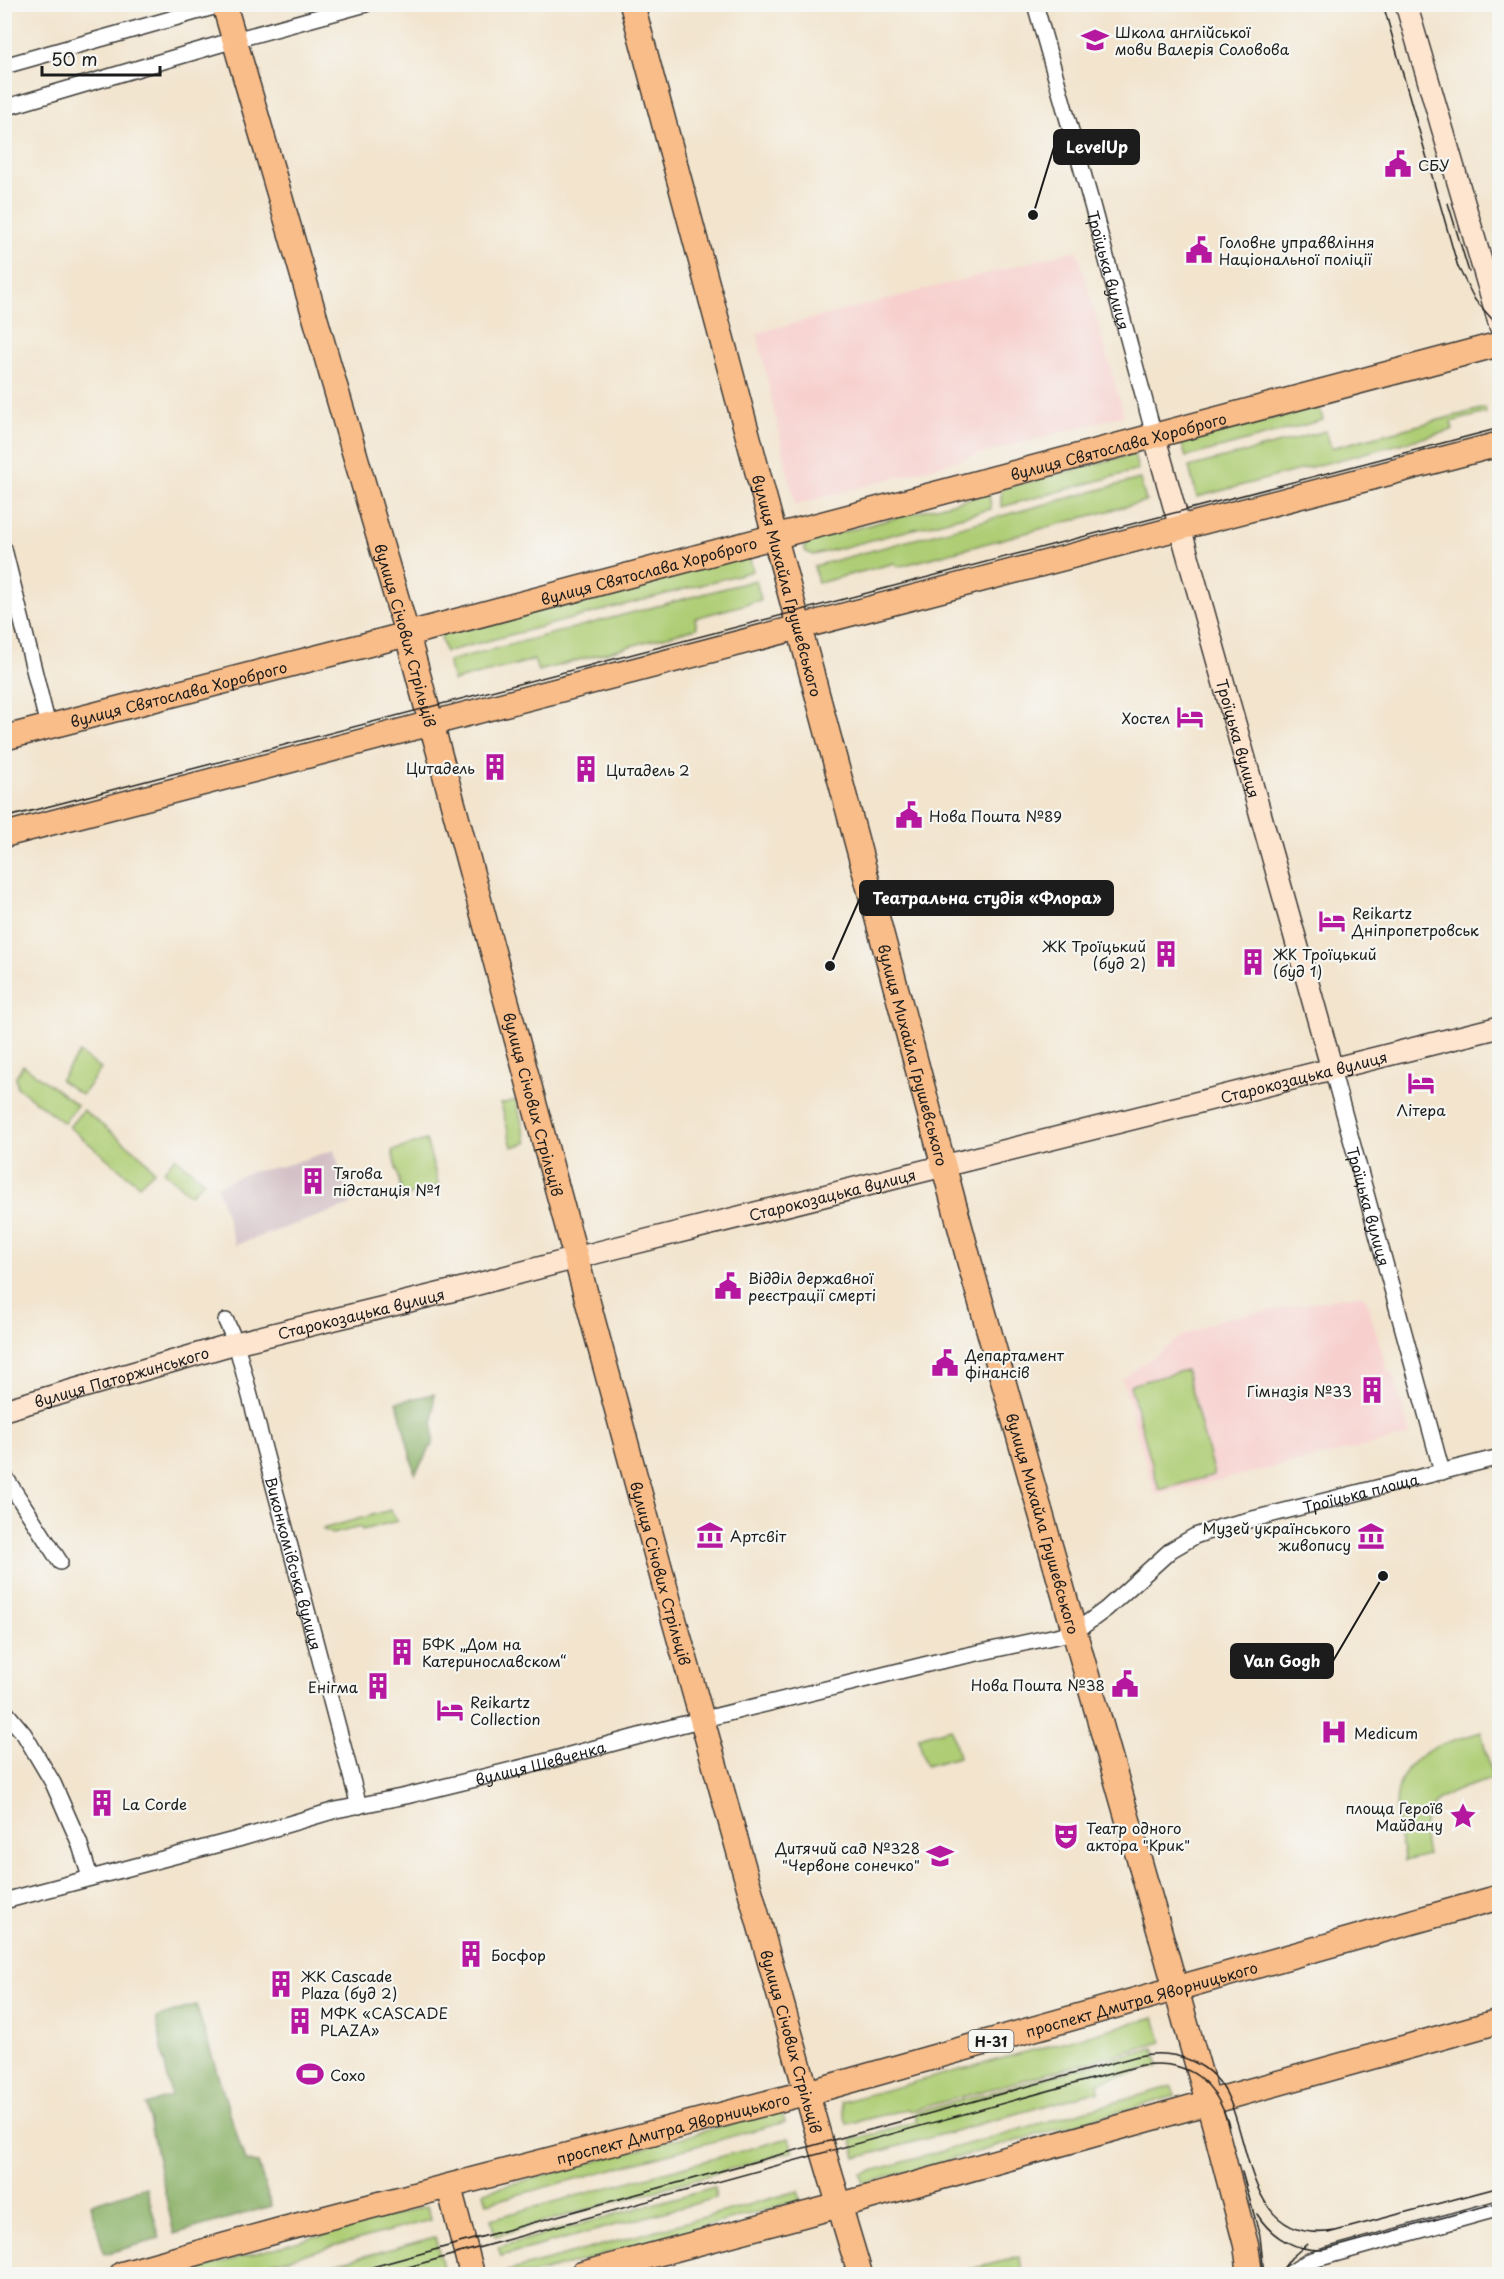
<svg xmlns="http://www.w3.org/2000/svg" width="1504" height="2279" font-family="'Playpen Sans',sans-serif">
	<rect width="100%" height="100%" fill="#f6f6f2"/>
	<filter id="ink" filterUnits="userSpaceOnUse"><feTurbulence type="fractalNoise" baseFrequency=".0167" numOctaves="2"/><feDisplacementMap in="SourceGraphic" scale="12" xChannelSelector="R" yChannelSelector="G"/><feConvolveMatrix kernelMatrix="1 2 1 2 8 2 1 2 1" color-interpolation-filters="sRGB"/></filter>
	<filter id="wash" filterUnits="userSpaceOnUse"><feTurbulence type="fractalNoise" baseFrequency=".008" numOctaves="4" result="noise"/><feDisplacementMap in="SourceGraphic" scale="24" xChannelSelector="R" yChannelSelector="G"/><feGaussianBlur stdDeviation="1.35" result="paint"/><feColorMatrix in="noise" values="0 0 0 0 0 0 0 0 0 0 0 0 0 0 0 0 0 1.4 0 .05"/><feComposite in="paint" operator="in"/></filter>
	<g filter="url(#wash)">
		<rect width="100%" height="100%" fill="#f2e4cd"/>
		<!-- built -->
		<path fill="#f7d0ce" d="M1077,250L1124,415L795,505L757,333Z
			M1361,1294L1366,1298L1388,1373H1393L1410,1436L1155,1495L1122,1379L1181,1337L1221,1319Z"/>
		<!-- industrial -->
		<path fill="#d2bec4" d="M334,1150L351,1205L235,1245L217,1186L250,1172L283,1166Z"/>
		<!-- green -->
		<path fill="#aecd74" stroke="#657448" stroke-width="1.5" d="M1319,406L1323,420L1186,457L1181,442Z
			M1485,408L1486,413L1451,422L1453,430L1197,497L1189,467L1326,431L1331,448Z
			M1134,454L1138,470L1001,507V489Z
			M1140,479L1146,501L897,567L895,563L818,583L814,566Z
			M989,493L991,509L814,555L806,552L804,547L809,541Z
			M749,555L753,571L445,652L440,633Z
			M756,580L761,600L695,618L697,628L538,671L534,660L453,681L448,661Z
			M79,1053L101,1069L82,1095L60,1080Z
			M23,1065L77,1105L64,1123L17,1087L16,1076Z
			M516,1100L527,1143L512,1147L501,1104Z
			M83,1110L143,1157L154,1171L139,1185L69,1127Z
			M426,1140L439,1186L403,1197L392,1151Z
			M175,1157L204,1181L190,1195L164,1171Z
			M1186,1370L1214,1475L1159,1490L1130,1385Z
			M391,1510L397,1521L362,1530L361,1527L332,1534L322,1529Z
			M951,1728L959,1757L926,1766L918,1737Z
			M1481,1732L1493,1779C1449,1792 1413,1799 1427,1855L1405,1861C1394,1815 1384,1771 1436,1747C1450,1740 1466,1737 1481,1732Z
			M1155,2017L1162,2042L910,2111L907,2109L847,2124L841,2102Z
			M1154,2048L1159,2066L1098,2082L1099,2091L856,2158L852,2140L917,2121L915,2113Z
			M1173,2086L1175,2096L864,2184L861,2174Z
			M781,2110L785,2122L487,2203L484,2192Z
			M789,2138L793,2151L495,2236L491,2219Z
			M714,2187L716,2198L501,2256L498,2247Z
			M798,2191L801,2200L534,2274H506L505,2272Z
			M427,2206L430,2220L230,2274H180Z
			M435,2237L444,2271L430,2274H298Z
			M1019,2257L1024,2274H953Z"/>
		<!-- forest -->
		<path fill="#8ab066" stroke="#536641" stroke-width="1.5" d="M434,1394L433,1443L415,1474L397,1402Z
			M196,2005L245,2161L258,2163L271,2206L174,2234L146,2105L171,2096L156,2018Z
			M146,2187L160,2239L104,2254L91,2204Z"/>
	</g>
	<g filter="url(#ink)">
		<g fill="none" stroke-linecap="round" stroke-linejoin="round">
			<defs>
				<g id="street">
					<path id="s1" d="M1035,4L1092,205L1154,435"/>
					<path d="M4,66L224,4"/>
					<path d="M4,108L224,43L366,4"/>
					<path d="M4,549L48,726"/>
					<path id="s2" d="M1332,1069L1442,1472"/>
					<path id="s3" d="M226,1321L236,1343L242,1366L359,1806"/>
					<path d="M4,1475L60,1562"/>
					<path d="M4,1710L24,1734L53,1783L79,1842L90,1877"/>
					<path id="s4" d="M4,1901L238,1839L336,1810L406,1796L540,1763L680,1725L936,1662L1075,1632L1106,1609L1171,1550L1195,1536L1221,1527L1500,1457"/>
					<path d="M1289,2274L1309,2261L1500,2208"/>
				</g>
				<g id="secondary">
					<path d="M1406,4L1500,326"/>
					<path id="s5" d="M1154,435L1332,1069"/>
					<path id="s6" d="M4,1410L236,1343L463,1288L599,1252L1500,1027"/>
				</g>
				<g id="primary">
					<path id="s7" d="M224,4L407,634L668,1598L821,2144L860,2274"/>
					<path id="s8" d="M632,4L970,1264L1214,2123L1246,2245L1250,2274"/>
					<path id="s9" d="M4,738L385,640L1500,344"/>
					<path d="M4,835L1500,444"/>
					<path d="M449,2187L472,2274"/>
					<path id="s10" d="M122,2274L280,2230L828,2087L1500,1897"/>
					<path d="M582,2274L859,2200L1500,2021"/>
				</g>
			</defs>
			<!-- street casing -->
			<use href="#street" stroke="#3c3a37" stroke-width="18"/>
			<!-- secondary casing -->
			<use href="#secondary" stroke="#3c3a37" stroke-width="24"/>
			<!-- primary casing -->
			<use href="#primary" stroke="#3c3a37" stroke-width="27"/>
			<!-- street -->
			<use href="#street" stroke="#fff" stroke-width="15"/>
			<!-- secondary -->
			<use href="#secondary" stroke="#fde5d0" stroke-width="21"/>
			<!-- primary -->
			<use href="#primary" stroke="#f9bd89" stroke-width="24"/>
			<!-- tram -->
			<path stroke="#1c1c1c" stroke-width="1.5" d="M1383,4L1458,267L1475,300L1500,328
				M1448,203L1469,272
				M4,818L1500,428
				M1242,2172L1260,2236L1264,2274
				M1257,2214C1272,2238 1296,2251 1324,2250L1500,2202
				M1328,2233L1500,2187
				M347,2274L1138,2056C1175,2048 1214,2063 1229,2099C1252,2152 1250,2245 1335,2231
				M383,2274L1142,2065C1190,2059 1216,2082 1229,2126
				M1279,2274L1291,2258L1307,2244"/>
		</g>
	</g>
	<!-- icons -->
	<defs>
		<symbol id="school-bare" viewBox="-9 -9 18 18"><path d="M0-5L7-2L0 1L-7-2ZM-4 1L0 2.5L4 1V4Q0 6-4 4Z" fill="#b5179e" stroke="#f6f6f2" stroke-width="2.5" paint-order="stroke"/></symbol>
		<symbol id="civic-bare" viewBox="-9 -9 18 18"><path d="M-.6-6.5H3V-4.5H.6V-3L4-1V1h2V6H-6V1h2V-1L-.6-3ZM-1.2 2.5V6h2.4V2.5Z" fill="#b5179e" stroke="#f6f6f2" stroke-width="2.5" paint-order="stroke"/></symbol>
		<symbol id="hotel-bare" viewBox="-9 -9 18 18"><path d="M-6-4.5h1.5V1H6V5H4.5V3h-9V5H-6ZM-4 0a1.8 1.8 0 1 1 3.6 0ZM.5 0V-2.5h3Q6-2.5 6 0Z" fill="#b5179e" stroke="#f6f6f2" stroke-width="2.5" paint-order="stroke"/></symbol>
		<symbol id="building-bare" viewBox="-9 -9 18 18"><path d="M-4-6H4V6H1V3H-1V6H-4ZM-2.5-4.3h1.7v1.8h-1.7ZM.8-4.3h1.7v1.8H.8ZM-2.5-1h1.7V.8h-1.7ZM.8-1h1.7V.8H.8Z" fill="#b5179e" stroke="#f6f6f2" stroke-width="2.5" paint-order="stroke"/></symbol>
		<symbol id="museum-bare" viewBox="-9 -9 18 18"><path d="M0-6L6-3V-2H-6V-3ZM-5-1h2V3h-2ZM-1-1h2V3h-2ZM3-1h2V3H3ZM-6 4H6V6H-6Z" fill="#b5179e" stroke="#f6f6f2" stroke-width="2.5" paint-order="stroke"/></symbol>
		<symbol id="hospital-bare" viewBox="-9 -9 18 18"><path d="M-5-5h3v3.5h4V-5h3V5h-3V1.5h-4V5h-3Z" fill="#b5179e" stroke="#f6f6f2" stroke-width="2.5" paint-order="stroke"/></symbol>
		<symbol id="sight-bare" viewBox="-9 -9 18 18"><path d="M0-6L1.8-2.2L6-1.7L2.9 1.2L3.7 5.4L0 3.3L-3.7 5.4L-2.9 1.2L-6-1.7L-1.8-2.2Z" fill="#b5179e" stroke="#f6f6f2" stroke-width="2.5" paint-order="stroke"/></symbol>
		<symbol id="theatre-bare" viewBox="-9 -9 18 18"><path d="M-5-5.5Q0-4 5-5.5V0Q5 5 0 6Q-5 5-5 0ZM-3.3-2.5H-1v1.5H-3.3ZM1-2.5H3.3v1.5H1ZM-2.8 1Q0 5.5 2.8 1Z" fill="#b5179e" stroke="#f6f6f2" stroke-width="2.5" paint-order="stroke"/></symbol>
		<symbol id="stadium-bare" viewBox="-9 -9 18 18"><path d="M0-5a6.5 5 0 1 0 0 10a6.5 5 0 1 0 0-10ZM-3.5-1.8h7v3.6h-7Z" fill="#b5179e" stroke="#f6f6f2" stroke-width="2.5" paint-order="stroke"/></symbol>
	</defs>
	<g fill-rule="evenodd">
		<use href="#school-bare" x="1076" y="21" width="38" height="38"/>
		<use href="#civic-bare" x="1379" y="145" width="38" height="38"/>
		<use href="#civic-bare" x="1180" y="231" width="38" height="38"/>
		<use href="#hotel-bare" x="1171" y="698" width="38" height="38"/>
		<use href="#building-bare" x="476" y="748" width="38" height="38"/>
		<use href="#building-bare" x="567" y="750" width="38" height="38"/>
		<use href="#civic-bare" x="890" y="796" width="38" height="38"/>
		<use href="#hotel-bare" x="1313" y="902" width="38" height="38"/>
		<use href="#building-bare" x="1147" y="935" width="38" height="38"/>
		<use href="#building-bare" x="1234" y="943" width="38" height="38"/>
		<use href="#hotel-bare" x="1402" y="1064" width="38" height="38"/>
		<use href="#building-bare" x="294" y="1162" width="38" height="38"/>
		<use href="#civic-bare" x="709" y="1267" width="38" height="38"/>
		<use href="#civic-bare" x="926" y="1344" width="38" height="38"/>
		<use href="#building-bare" x="1353" y="1371" width="38" height="38"/>
		<use href="#museum-bare" x="691" y="1516" width="38" height="38"/>
		<use href="#museum-bare" x="1352" y="1517" width="38" height="38"/>
		<use href="#building-bare" x="383" y="1633" width="38" height="38"/>
		<use href="#civic-bare" x="1106" y="1665" width="38" height="38"/>
		<use href="#building-bare" x="359" y="1667" width="38" height="38"/>
		<use href="#hotel-bare" x="431" y="1691" width="38" height="38"/>
		<use href="#hospital-bare" x="1315" y="1713" width="38" height="38"/>
		<use href="#building-bare" x="83" y="1784" width="38" height="38"/>
		<use href="#sight-bare" x="1444" y="1797" width="38" height="38"/>
		<use href="#theatre-bare" x="1047" y="1817" width="38" height="38"/>
		<use href="#school-bare" x="921" y="1837" width="38" height="38"/>
		<use href="#building-bare" x="452" y="1935" width="38" height="38"/>
		<use href="#building-bare" x="262" y="1965" width="38" height="38"/>
		<use href="#building-bare" x="281" y="2002" width="38" height="38"/>
		<use href="#stadium-bare" x="291" y="2055" width="38" height="38"/>
	</g>
	<g text-anchor="middle" dominant-baseline="central" stroke-width="4.5" stroke-linejoin="round" paint-order="stroke">
		<!-- shield labels -->
		<rect fill="#f6f6f2" stroke="#5d5d5c" stroke-width="1.5" x="968.5" y="2030" width="45" height="22" rx="4.5"/>
		<g font-size="14" font-weight="bold" fill="#1c1c1c">
			<text x="991" y="2041">Н-31</text>
		</g>
		<!-- poi labels -->
		<g font-size="15" fill="#1c1c1c" stroke="#f6f6f2" text-anchor="start">
			<text x="1115" y="31">Школа англійської<tspan x="1115" dy="17">мови Валерія Соловова</tspan></text>
			<text x="1418" y="164">СБУ</text>
			<text x="1219" y="241">Головне управвління<tspan x="1219" dy="17">Національної поліції</tspan></text>
			<text x="1170" y="717" text-anchor="end">Хостел</text>
			<text x="475" y="767" text-anchor="end">Цитадель</text>
			<text x="606" y="769">Цитадель 2</text>
			<text x="929" y="815">Нова Пошта №89</text>
			<text x="1352" y="912">Reikartz<tspan x="1352" dy="17">Дніпропетровськ</tspan></text>
			<text x="1146" y="945" text-anchor="end">ЖК Троїцький<tspan x="1146" dy="17">(буд 2)</tspan></text>
			<text x="1273" y="953">ЖК Троїцький<tspan x="1273" dy="17">(буд 1)</tspan></text>
			<text x="1421" y="1109" text-anchor="middle">Літера</text>
			<text x="333" y="1172">Тягова<tspan x="333" dy="17">підстанція №1</tspan></text>
			<text x="748" y="1277">Відділ державної<tspan x="748" dy="17">реєстрації смерті</tspan></text>
			<text x="965" y="1354">Департамент<tspan x="965" dy="17">фінансів</tspan></text>
			<text x="1352" y="1390" text-anchor="end">Гімназія №33</text>
			<text x="1351" y="1527" text-anchor="end">Музей українського<tspan x="1351" dy="17">живопису</tspan></text>
			<text x="730" y="1535">Артсвіт</text>
			<text x="422" y="1643">БФК „Дом на<tspan x="422" dy="17">Катеринославском“</tspan></text>
			<text x="1105" y="1684" text-anchor="end">Нова Пошта №38</text>
			<text x="358" y="1686" text-anchor="end">Енігма</text>
			<text x="470" y="1701">Reikartz<tspan x="470" dy="17">Collection</tspan></text>
			<text x="1354" y="1732">Medicum</text>
			<text x="122" y="1803">La Corde</text>
			<text x="1443" y="1807" text-anchor="end">площа Героїв<tspan x="1443" dy="17">Майдану</tspan></text>
			<text x="1086" y="1827">Театр одного<tspan x="1086" dy="17">актора "Крик"</tspan></text>
			<text x="920" y="1847" text-anchor="end">Дитячий сад №328<tspan x="920" dy="17">"Червоне сонечко"</tspan></text>
			<text x="491" y="1954">Босфор</text>
			<text x="301" y="1975">ЖК Cascade<tspan x="301" dy="17">Plaza (буд 2)</tspan></text>
			<text x="320" y="2012">МФК «CASCADE<tspan x="320" dy="17">PLAZA»</tspan></text>
			<text x="330" y="2074">Сохо</text>
		</g>
		<!-- street labels -->
		<g font-size="15" fill="#1c1c1c" stroke="#f6f6f2">
			<text stroke="none"><textPath href="#s1" startOffset="276">Троїцька вулиця</textPath></text>
			<text stroke="none"><textPath href="#s9" startOffset="1152">вулиця Святослава Хороброго</textPath></text>
			<text stroke="none"><textPath href="#s9" startOffset="666">вулиця Святослава Хороброго</textPath></text>
			<text stroke="none"><textPath href="#s8" startOffset="602">вулиця Михайла Грушевського</textPath></text>
			<text stroke="none"><textPath href="#s7" startOffset="657">вулиця Січових Стрільців</textPath></text>
			<text stroke="none"><textPath href="#s9" startOffset="180">вулиця Святослава Хороброго</textPath></text>
			<text stroke="none"><textPath href="#s5" startOffset="315">Троїцька вулиця</textPath></text>
			<text stroke="none"><textPath href="#s8" startOffset="1088">вулиця Михайла Грушевського</textPath></text>
			<text stroke="none"><textPath href="#s6" startOffset="1342">Старокозацька вулиця</textPath></text>
			<text stroke="none"><textPath href="#s7" startOffset="1143">вулиця Січових Стрільців</textPath></text>
			<text stroke="none"><textPath href="#s6" startOffset="856">Старокозацька вулиця</textPath></text>
			<text stroke="none"><textPath href="#s2" startOffset="142">Троїцька вулиця</textPath></text>
			<text stroke="none"><textPath href="#s6" startOffset="370">Старокозацька вулиця</textPath></text>
			<text stroke="none"><textPath href="#s6" startOffset="122">вулиця Паторжинського</textPath></text>
			<text stroke="none"><textPath href="#s4" startOffset="1430">Троїцька площа</textPath></text>
			<text stroke="none"><textPath href="#s8" startOffset="1574">вулиця Михайла Грушевського</textPath></text>
			<text stroke="none"><textPath href="#s3" startOffset="252">Виконкомівська вулиця</textPath></text>
			<text stroke="none"><textPath href="#s7" startOffset="1629">вулиця Січових Стрільців</textPath></text>
			<text stroke="none"><textPath href="#s4" startOffset="554">вулиця Шевченка</textPath></text>
			<text stroke="none"><textPath href="#s10" startOffset="1056">проспект Дмитра Яворницького</textPath></text>
			<text stroke="none"><textPath href="#s7" startOffset="2115">вулиця Січових Стрільців</textPath></text>
			<text stroke="none"><textPath href="#s10" startOffset="570">проспект Дмитра Яворницького</textPath></text>
		</g>
	</g>
	<!-- callouts -->
	<path fill="none" stroke="#1c1c1c" stroke-width="2" d="M1033 215L1054 147M830 966L860 898M1383 1576L1333 1661"/>
	<g fill="#1c1c1c" stroke="#f6f6f2" stroke-width="2">
		<circle cx="1033" cy="215" r="6"/>
		<circle cx="830" cy="966" r="6"/>
		<circle cx="1383" cy="1576" r="6"/>
	</g>
	<g fill="#1c1c1c" stroke="#1c1c1c" stroke-width="2">
		<rect x="1054" y="130" width="85" height="34" rx="6"/>
		<rect x="860" y="881" width="253" height="34" rx="6"/>
		<rect x="1231" y="1644" width="102" height="34" rx="6"/>
	</g>
	<g font-size="16" text-anchor="middle" font-weight="bold" fill="#fff">
		<text x="1097" y="153">LevelUp</text>
		<text x="987" y="904">Театральна студія «Флора»</text>
		<text x="1282" y="1667">Van Gogh</text>
	</g>
	<!-- margin -->
	<rect width="1504" height="2279" fill="none" stroke="#f6f6f2" stroke-width="24"/>
	<!-- scale -->
	<path d="M42 66v9h118v-9" fill="none" stroke="#1c1c1c" stroke-width="3"/>
	<text x="51" y="66" font-size="18" fill="#1c1c1c" stroke="#f6f6f2" stroke-width="4.5" paint-order="stroke">50 m</text>
</svg>
